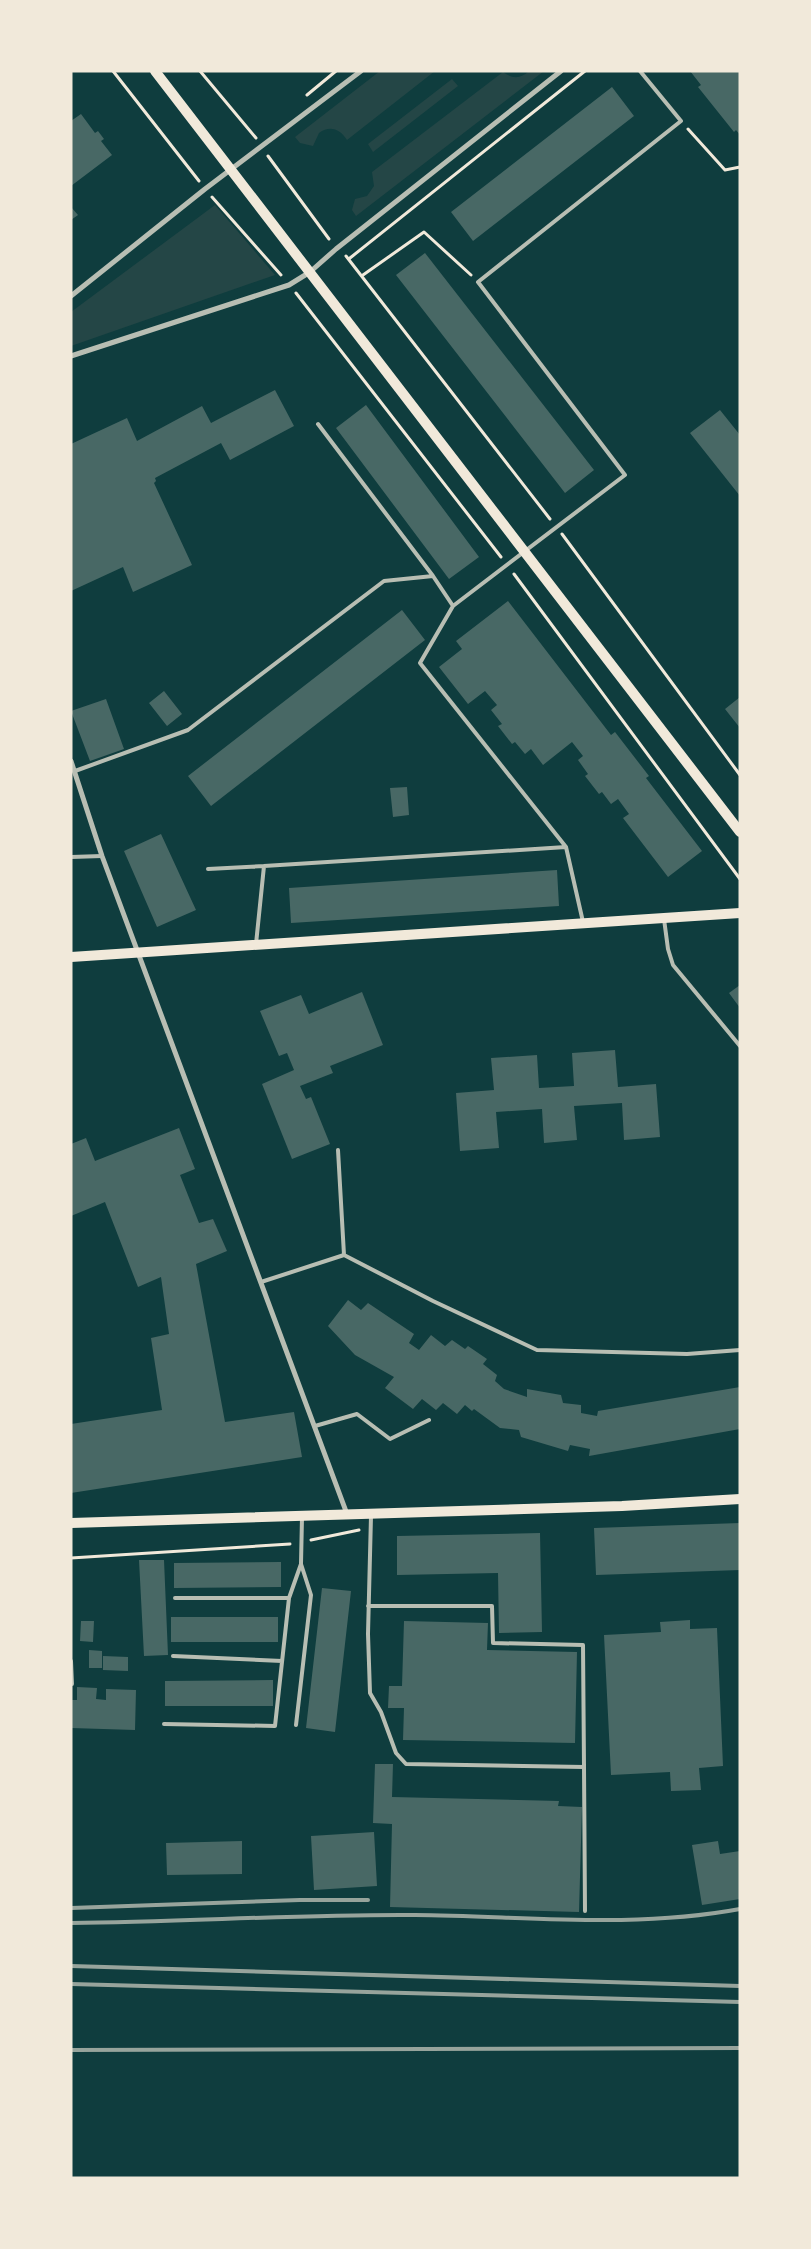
<svg xmlns="http://www.w3.org/2000/svg" width="811" height="2249" font-family="'DM Sans',sans-serif">
	<rect width="100%" height="100%" fill="#0f3d3e"/>
	<!-- green -->
	<path fill="#244646" d="M380,71H435L347,140C340,129 330,125 319,133L313,146L300,143L295,137Z
		M529,71H544L356,216L352,210L355,199L367,196L374,186L372,172L503,72C512,79 521,79 529,71Z
		M452,79L458,86L373,152L368,144Z
		M215,205L275,275L71,346V312Z"/>
	<!-- building -->
	<path fill="#486865" d="M690,71H740V135L736,130L734,132L698,87L701,85Z
		M612,87L634,116L473,241L451,212Z
		M81,114L95,133L98,131L104,139L101,141L112,155L71,186V121Z
		M71,207L78,215L71,220Z
		M425,253L594,470L565,493L396,275Z
		M275,390L294,426L230,460L221,443L155,478L156,481L154,483L192,565L133,592L123,567L71,591V444L127,418L137,441L202,406L211,423Z
		M366,405L479,557L449,579L336,428Z
		M720,410L740,435V496L690,433Z
		M508,601L611,735L615,732L649,776L646,778L702,851L668,877L623,818L629,814L618,799L611,804L602,792L599,794L585,776L588,774L578,760L583,756L572,742L543,765L531,749L525,754L515,742L512,744L498,726L502,724L491,710L497,705L485,691L468,704L439,667L462,649L456,641Z
		M402,610L425,640L211,806L188,776Z
		M164,691L182,714L167,726L149,703Z
		M740,697V728L725,709Z
		M106,699L124,749L90,761L71,711Z
		M407,787L409,815L393,817L390,788Z
		M161,834L196,910L157,927L124,851Z
		M557,870L559,906L291,923L289,888Z
		M740,985V1008L729,993Z
		M362,992L383,1045L330,1066L333,1073L300,1086L306,1099L311,1097L330,1144L292,1159L262,1084L294,1070L287,1053L279,1056L260,1011L301,995L309,1014Z
		M615,1050L618,1087L656,1084L660,1137L624,1140L622,1103L574,1106L577,1140L544,1143L542,1109L496,1112L499,1148L460,1151L456,1093L494,1090L491,1058L537,1055L539,1088L574,1086L572,1053Z
		M179,1128L195,1169L180,1175L199,1223L213,1219L227,1251L196,1264L225,1422L294,1412L302,1457L71,1493V1424L162,1410L151,1338L169,1334L161,1277L138,1287L105,1202L71,1216V1144L86,1138L95,1161Z
		M348,1300L361,1310L368,1303L414,1334L409,1343L419,1350L431,1335L445,1346L452,1340L465,1349L468,1346L487,1359L483,1364L497,1375L495,1381L504,1389L527,1397V1389L561,1395L563,1403L581,1405V1413L597,1416L598,1411L740,1387V1429L589,1456L590,1449L570,1445L568,1451L521,1437L519,1430L500,1428L474,1409L472,1411L465,1405L457,1414L443,1403L436,1410L422,1399L413,1409L385,1388L394,1377L355,1355L328,1326Z
		M740,1523V1570L596,1575L594,1528Z
		M540,1533L542,1632L499,1633L498,1573L397,1575V1536Z
		M139,1560H164L168,1655L144,1656Z
		M281,1562V1587L174,1588V1563Z
		M322,1588L351,1591L335,1732L306,1728Z
		M171,1617H278V1642H171Z
		M690,1620V1629L717,1628L723,1766L699,1768L701,1790L671,1791L670,1772L611,1775L604,1635L661,1632L660,1622Z
		M81,1621H94L93,1642L80,1641Z
		M404,1621L488,1623L487,1650L577,1652L575,1743L403,1740L404,1708H388L389,1686H402Z
		M89,1650L102,1651V1668H89Z
		M103,1656L128,1657V1671L103,1670Z
		M273,1680V1706H165V1681Z
		M77,1687L97,1688L96,1699L106,1700V1689L136,1690L135,1730L71,1728V1700H77Z
		M375,1764H393L392,1797L559,1801L558,1806L582,1807L579,1912L390,1907L392,1824L373,1823Z
		M374,1832L377,1886L314,1890L311,1836Z
		M242,1841V1874L167,1875L166,1843Z
		M718,1841L720,1854L740,1851V1899L702,1905L692,1845Z"/>
	<g fill="none" stroke-linecap="round" stroke-linejoin="round">
		<!-- path -->
		<path stroke="#f1e9da" stroke-width="3" d="M113,71L199,181
			M200,71L256,138
			M307,95L336,71
			M688,129L725,170L740,167
			M268,156L329,239
			M212,197L281,275
			M346,256L550,519
			M350,258L585,71
			M363,275L424,232L471,275
			M296,293L501,557
			M562,534L740,775
			M514,574L740,879
			M311,1540L359,1530
			M71,1558L290,1544"/>
		<!-- service -->
		<path stroke="#b8beb3" stroke-width="4" d="M318,424L433,576L453,606L625,475L478,282L681,121L640,71
			M75,771L188,730L384,581L433,576
			M566,847L583,922
			M71,857L102,856
			M208,869L264,866
			M664,919L668,949L673,965L740,1046
			M256,944L264,866L566,847L420,663L453,606
			M338,1150L344,1255
			M261,1282L344,1255L433,1301L537,1350L687,1354L740,1350
			M315,1426L357,1414L390,1439L429,1420
			M371,1516L368,1634L370,1693L381,1712L396,1753L406,1764L584,1767L585,1911
			M175,1598H289
			M368,1606H492L493,1643L583,1645L584,1767
			M173,1656L282,1661
			M71,1661L72,1684
			M164,1724L275,1726L289,1598L301,1564L302,1517
			M296,1725L311,1595L301,1564"/>
		<!-- minor -->
		<path stroke="#b8beb3" stroke-width="5" d="M71,296L205,189L361,71
			M71,356L289,285L310,272L336,249L561,71
			M71,761L102,856L347,1514"/>
		<!-- secondary -->
		<path stroke="#f1e9da" stroke-width="10" d="M155,71L740,832
			M71,957L740,913
			M71,1523L622,1506L740,1499"/>
		<!-- rail -->
		<path stroke="#97a49c" stroke-width="4" d="M71,1908L300,1900H368
			M71,1923C186,1922 301,1914 415,1915C524,1916 632,1929 740,1909
			M71,1966L740,1986
			M71,1984L740,2002
			M71,2050L740,2048"/>
	</g>
	<!-- border -->
	<rect width="811" height="2249" fill="none" stroke="#f1e9da" stroke-width="145"/>
</svg>
